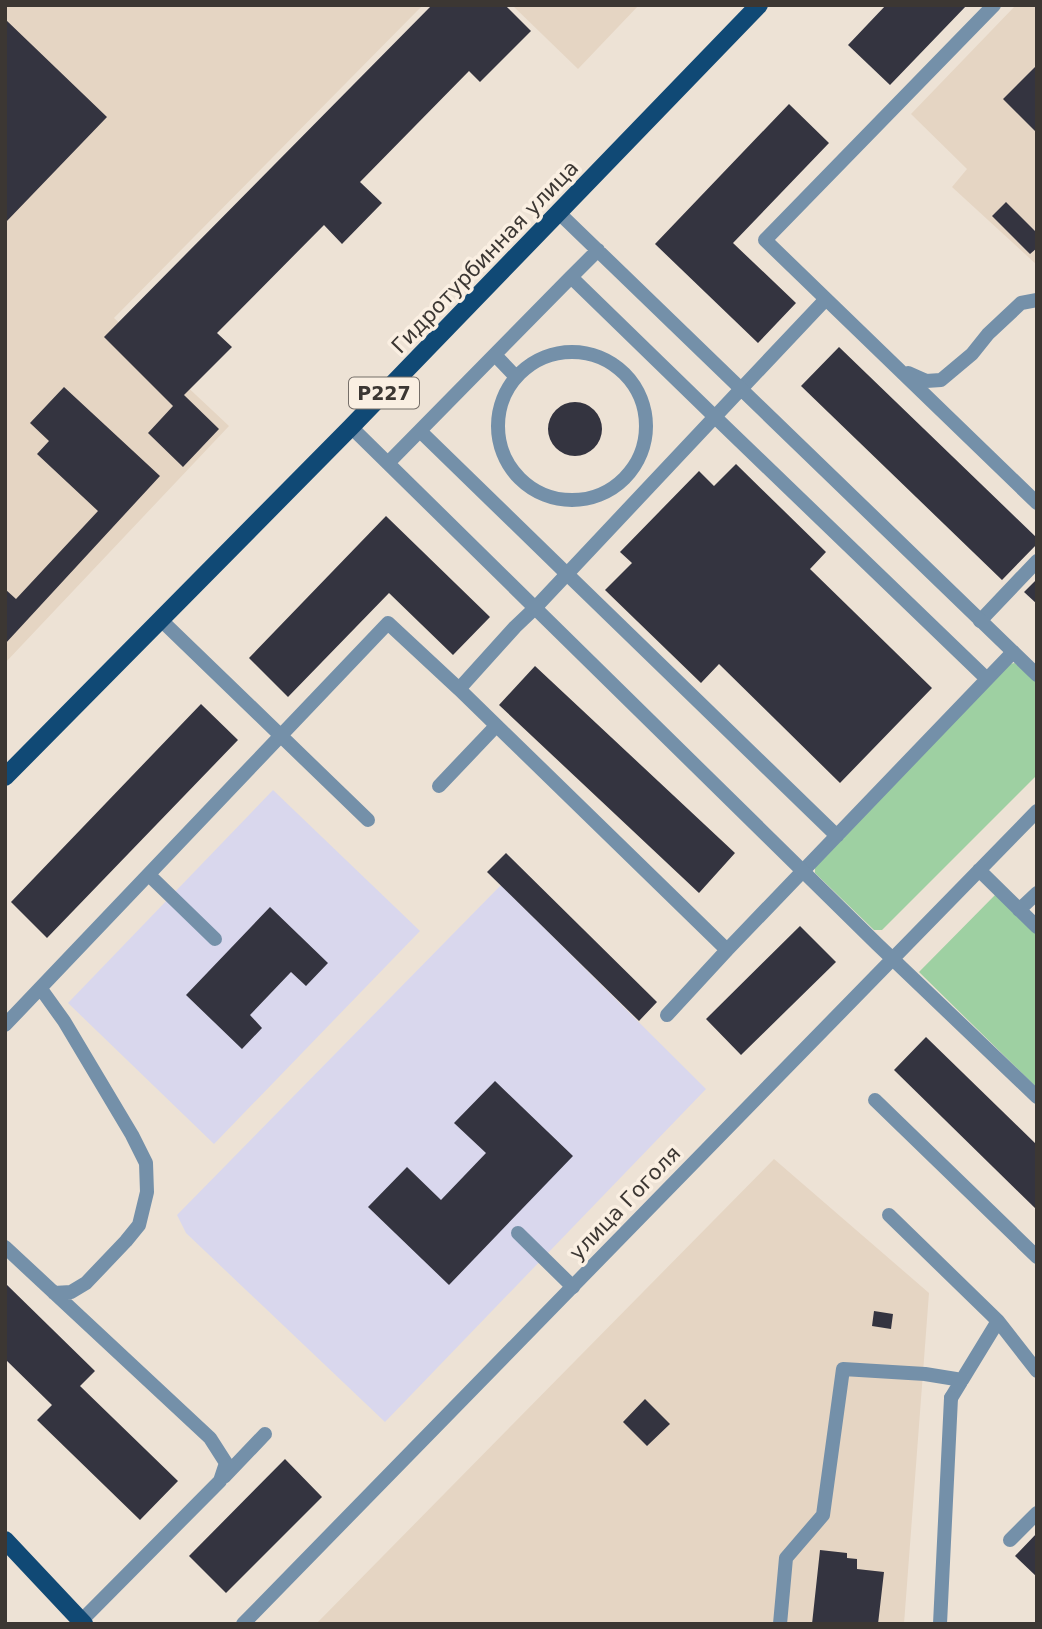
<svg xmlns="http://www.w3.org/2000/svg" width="1042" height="1629" font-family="'DejaVu Sans',sans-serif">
	<rect width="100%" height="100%" fill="#ede2d5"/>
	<!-- built -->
	<path fill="#e5d5c3" d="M5,5H423L114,318L229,426L5,663Z
		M512,5H639L578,69Z
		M1016,5H1037V265L952,187L967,169L911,114Z
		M774,1159L929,1293L904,1624H316Z"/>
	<!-- education -->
	<path fill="#d9d7ed" d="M273,790L420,931L214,1144L68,1003Z
		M501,885L706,1089L385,1422L186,1233L177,1215Z"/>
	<!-- green -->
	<path fill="#9ed0a2" d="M1015,663L1037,683V775L882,930H874L815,873V866L1009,664Z
		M996,894L1037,934V1088L919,972Z"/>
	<!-- building -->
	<path fill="#343440" d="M432,5H505L531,31L480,82L469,71L360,182L382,203L342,244L324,225L217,333L232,347L184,395L219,429L183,467L148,433L173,406L104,337Z
		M886,5H967L890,85L848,45Z
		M5,19L107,117L5,223Z
		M1037,65V133L1003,99Z
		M789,104L829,143L733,243L796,303L758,343L655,244Z
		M1006,202L1037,233V248L1030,254L992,216Z
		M839,347L1037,538V544L1002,580L801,386Z
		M64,387L160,476L5,644V589L16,599L98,511L37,454L49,441L30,423Z
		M548 429a27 27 0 1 1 54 0a27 27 0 1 1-54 0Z
		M736,464L826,552L810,569L932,688L840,783L719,664L701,683L605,590L632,563L620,552L699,471L714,486Z
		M386,516L490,617L453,655L389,593L288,697L249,658Z
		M1037,579V604L1024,592Z
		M535,666L735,853L699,893L499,705Z
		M201,704L238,740L47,938L11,902Z
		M506,853L657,1002L639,1021L487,872Z
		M270,907L328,963L306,986L291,972L250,1015L262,1028L242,1049L186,995Z
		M800,926L836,962L741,1055L706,1019Z
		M926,1037L1037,1145V1210L894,1070Z
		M495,1081L573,1156L449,1285L368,1207L407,1167L441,1200L486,1153L454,1123Z
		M5,1283L95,1371L80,1386L178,1481L140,1520L37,1420L52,1405L5,1359Z
		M874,1311L893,1314L891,1329L872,1326Z
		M645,1399L670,1424L647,1446L623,1422Z
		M285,1459L322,1497L226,1593L189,1556Z
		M1037,1533V1577L1015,1556Z
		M820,1550L847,1553V1558L857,1559V1569L884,1572L878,1624H812Z"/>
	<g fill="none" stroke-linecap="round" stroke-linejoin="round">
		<!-- lane -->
		<path stroke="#7490a9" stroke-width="14" d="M994,5L765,240L1037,503
			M908,373L926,381L941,380L972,354L988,334L1021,303L1037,300
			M741,389L826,299
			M715,417L987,679
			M567,574L837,836
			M161,620L368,820
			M980,621L1037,561
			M459,689L727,950L1013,652
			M439,786L496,726
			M149,875L215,939
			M41,989L64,1021L132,1135L146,1163L147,1192L139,1225L126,1241L86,1283L71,1292L54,1293
			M667,1015L727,950
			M5,1025L388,623L459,689L515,627L535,608
			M875,1100L1037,1257
			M889,1215L998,1321
			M518,1233L573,1287
			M5,1247L210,1438L226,1463L220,1481L81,1621
			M951,1398L998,1321L1037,1371
			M224,1477L265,1434
			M1010,1540L1037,1513
			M780,1624L786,1558L823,1515L843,1369L925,1374L962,1380"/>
		<!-- street -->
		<path stroke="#7490a9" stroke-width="14" d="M559,213L1037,675
			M571,277L598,250
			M498 426a74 74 0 1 1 148 0a74 74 0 1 1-148 0Z
			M495,355L516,377
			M351,427L877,944L1037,1097
			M420,431L567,574
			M388,463L571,277L715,417
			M535,608L741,389
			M979,870L1037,927
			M1019,910L1037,893
			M243,1624L1037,811
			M940,1624L951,1398"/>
		<!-- primary -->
		<path stroke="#104975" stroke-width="18" d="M5,777L351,427L759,5
			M5,1540L84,1624"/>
	</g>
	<g text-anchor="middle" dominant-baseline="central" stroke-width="7" stroke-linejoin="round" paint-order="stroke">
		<!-- shield labels -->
		<rect fill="#faefe2" stroke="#756e68" stroke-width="2" x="349" y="377.5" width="70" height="31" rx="5"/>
		<g font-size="19" font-weight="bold" fill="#3c3733">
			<text x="384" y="393">Р227</text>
		</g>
		<!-- street labels -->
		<g font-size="21" fill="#3c3733" stroke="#faefe2">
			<text transform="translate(485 257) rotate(-46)">Гидротурбинная улица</text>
			<text transform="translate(625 1203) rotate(-46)">улица Гоголя</text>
		</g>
	</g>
	<!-- border -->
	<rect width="1042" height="1629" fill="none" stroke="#3c3733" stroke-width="14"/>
</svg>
